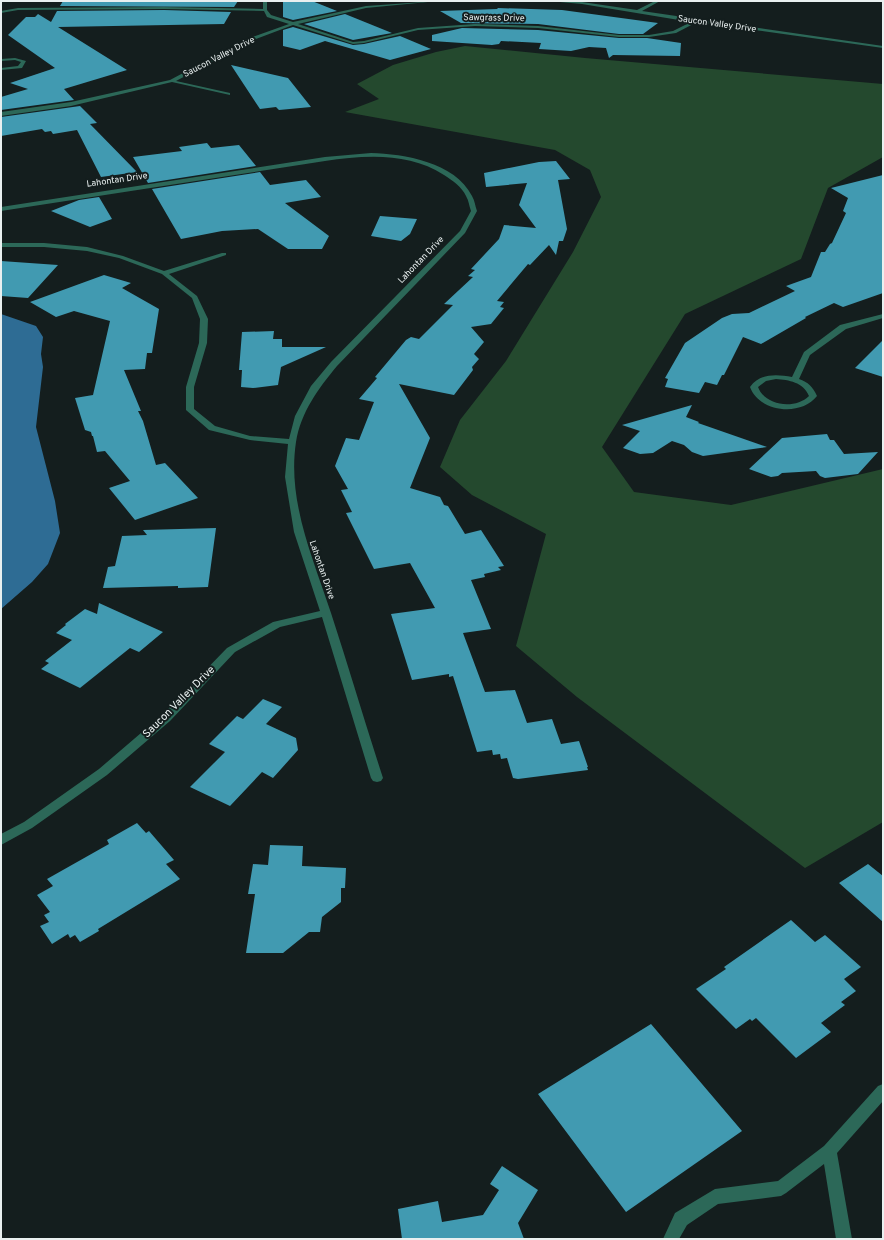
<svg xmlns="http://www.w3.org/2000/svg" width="884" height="1240" font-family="Overpass,sans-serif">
	<rect width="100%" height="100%" fill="#141e1e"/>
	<!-- green -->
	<path fill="#24492e" d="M465,46L585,58L883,84V157L828,188L801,259L685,314L602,447L634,492L731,505L883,469V822L805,868L577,697L516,646L546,534L472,495L440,467L460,420L506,361L573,252L601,197L590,170L555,150L345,112L379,99L357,84L393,65L436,52Z"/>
	<!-- water -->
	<path fill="#2e6c94" d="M1,314L36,326L43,337L41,354L43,367L36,427L55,501L60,533L48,564L32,582L1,609Z"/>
	<!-- building -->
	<path fill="#419ab1" d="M63,1H238L234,7L60,6Z
		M283,1H312L337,11L293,20L283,17Z
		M498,8L562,10L658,23L643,34H619L538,24L461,23L440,11L497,9Z
		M164,10L231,12L224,24L58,27L127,70L64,89L74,100L1,110V97L28,89L10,83L55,68L8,35L26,17H35L38,14L51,22L57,11Z
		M345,14L392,33L353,40L304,24Z
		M293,27L353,45L364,44L400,36L431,49L390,60L325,41L300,50L283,46V30Z
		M462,28L538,30L619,38H647L681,43L680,56L613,55L609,58L606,48L589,47L571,51L539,49L541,43L501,41L499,44L492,45L432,41V35Z
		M231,65L288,78L311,107L279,110L276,107L260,109Z
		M80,106L97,123L90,124L137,172L101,177L77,130L53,134L51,131L45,132L42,129L1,136V117Z
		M207,143L211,148L239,145L256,166L148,183L133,157L182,151L179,147Z
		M556,161L570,179L558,180L567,229L563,241H559L556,255L549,245L530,265L528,264L497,301L504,302L500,307L504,308L491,324L471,327L484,342L474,354L479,359L472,367L473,370L454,395L399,384L430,438L410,488L440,497L444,505L448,506L465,534L481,530L504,566L498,567L501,570L484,574L485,577L471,580L491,629L463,633L485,692L515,690L527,723L552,719L561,744L579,741L588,767H587L588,770L518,779L513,778L507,758L501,759L500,754L493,755L492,750L477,752L453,676L449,677V674L412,680L391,614L435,608L410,563L374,569L346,513L352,512L341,490L348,489L335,466L346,438L359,440L374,402L359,399L377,378L375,377L406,340L411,337L419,339L453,305L444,304L473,277L468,276L475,270L471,269L499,239L504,225L536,228L519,205L527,183L486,187L484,173L539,162Z
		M260,172L270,185L306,180L321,197L285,203L329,236L322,249H288L258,229L222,231L181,239L152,189Z
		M883,175V293L843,307L834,303L805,317L806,318L761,344L743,337L724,375H722L717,385L705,382L699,393L665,387L668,379L665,378L685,343L722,318L732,314L749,313L795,291L786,286L811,277L821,252H825L830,244L832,243L846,213L843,211L848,198L831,188Z
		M99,197L112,219L90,227L51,211L79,200Z
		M380,216L417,219L410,234L401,241L371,236Z
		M1,261L58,265L28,298L1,296Z
		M104,275L131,283L122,288L159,309L152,353H147L145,369L124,370L141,411H138L143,421L156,465L165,463L198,498L135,520L109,488L130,481L105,451L97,452L93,436H92L91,432L85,430L75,398L93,395L110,321L74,311L56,317L30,302Z
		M274,331L273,339H282V347H326L281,367L278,385L253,388L241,387L242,370H239L242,332Z
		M883,340V377L855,368Z
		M692,405L686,417L699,422L698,423L767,447L703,456L692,452L684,445L672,441L653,453L640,454L623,448L640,431L622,425Z
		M827,434L830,440H834L844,454L878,452L858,474L825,478L820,476L816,471L782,473L778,476L771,477L749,469L782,438Z
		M216,528L208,587L178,588V586L103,588L108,567L115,566L122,536L147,535L143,530Z
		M99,603L163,632L139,652L130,648L80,688L41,669L49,663L45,661L72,640L56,633L66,625L65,624L85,609L97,614Z
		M263,699L282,707L266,724L296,738L298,750L273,778L262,772L230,806L190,787L225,752L209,744L237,716L243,719Z
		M137,823L146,833L149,831L174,860L166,864L180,879L98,929L99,931L80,942L75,935L70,938L68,934L52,944L40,926L49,922L44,915L50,912L37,895L53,886L47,879L109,844L107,840Z
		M270,845L303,846L302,866L346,868L345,888H341V902L322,917L320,932H309L283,953H246L255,894H248L253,864L268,865Z
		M868,864L883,876V922L839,883Z
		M791,920L815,942L825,935L861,967L844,979L856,991L841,1002L845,1005L821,1023L831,1032L796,1058L756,1018L752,1021L750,1019L736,1029L696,989L726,969L724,967Z
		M651,1024L742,1131L626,1212L538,1094Z
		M502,1166L538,1190L518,1223L524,1239H402L398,1209L438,1201L442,1222L483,1215L499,1190L490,1184Z"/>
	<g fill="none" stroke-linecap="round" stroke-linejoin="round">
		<!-- minor -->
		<path fill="#2c6858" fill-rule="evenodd" d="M263,1H267V10L271,15L293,22L366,6L438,1L366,8L298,24L353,42L364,41L418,28L475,24L538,26L619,35H649L673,31L691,22L582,4L549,1L582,2L637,10L655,1H660L642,11L883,46V48L697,22L676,33L649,37H619L538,28L475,26L418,30L364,43L353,44L293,25L251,41L176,81L230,93V95L172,82L71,106L1,116V112L71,102L170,80L247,39L289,24L267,17L264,11L164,9L18,10L1,13V11L18,8L164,7L263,9Z
			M15,58L26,61L22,68L1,70V68L18,66L21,62L15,60L1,61V59Z
			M371,153C404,154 455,162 472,196C475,201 475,206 477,211L465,233L337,366C318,389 301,412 296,442C287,501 313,558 331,613C349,668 365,723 383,778L381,781L377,782L373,781L371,778L322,617L280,627L235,652L170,721L107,775L32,828L1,845V834L24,822L99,769L162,715L227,648L273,622L320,611L294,532L285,477L288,444L250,440L209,430L186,410V387L199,343L200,319L192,298L162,274L119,258L87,251L44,247H1V243H44L87,247L123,256L164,271L222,253H226V255L169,274L197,296L208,319L207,343L194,387V409L215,426L250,436L289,439L295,416L311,386L331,362L460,231L471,211C469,206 469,201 466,196C462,187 452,180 444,175C409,152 365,155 325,161L1,211V207L325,157Z
			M883,314V318L846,329L810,355L799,379C808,382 813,387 817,396C801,417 759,412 750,387C760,373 777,374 792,377L804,352L840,325ZM776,379C789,380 803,382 809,396C795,410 765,406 758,387L766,381Z
			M883,1084V1101L837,1153L852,1239H836L824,1164L786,1193L781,1196L718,1204L687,1225L679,1239H663L675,1213L715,1189L778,1181L824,1146L878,1086Z"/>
	</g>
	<g text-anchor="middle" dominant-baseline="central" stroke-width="4" stroke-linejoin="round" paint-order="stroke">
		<!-- far-street labels -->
		<g font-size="9" fill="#e9f0f0" stroke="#141e1e">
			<text transform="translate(494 18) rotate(1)">Sawgrass Drive</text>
			<text transform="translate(717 24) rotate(8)">Saucon Valley Drive</text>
			<text transform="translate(219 57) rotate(-27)">Saucon Valley Drive</text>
			<text transform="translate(117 180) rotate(-8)">Lahontan Drive</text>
			<text transform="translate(421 260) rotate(-46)">Lahontan Drive</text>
			<text transform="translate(322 570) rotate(71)">Lahontan Drive</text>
		</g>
		<!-- street labels -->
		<g font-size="11" fill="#e9f0f0" stroke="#141e1e">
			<text transform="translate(179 702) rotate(-45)">Saucon Valley Drive</text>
		</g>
	</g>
	<!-- border -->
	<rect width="884" height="1240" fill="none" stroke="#e9f0f0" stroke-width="4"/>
</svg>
